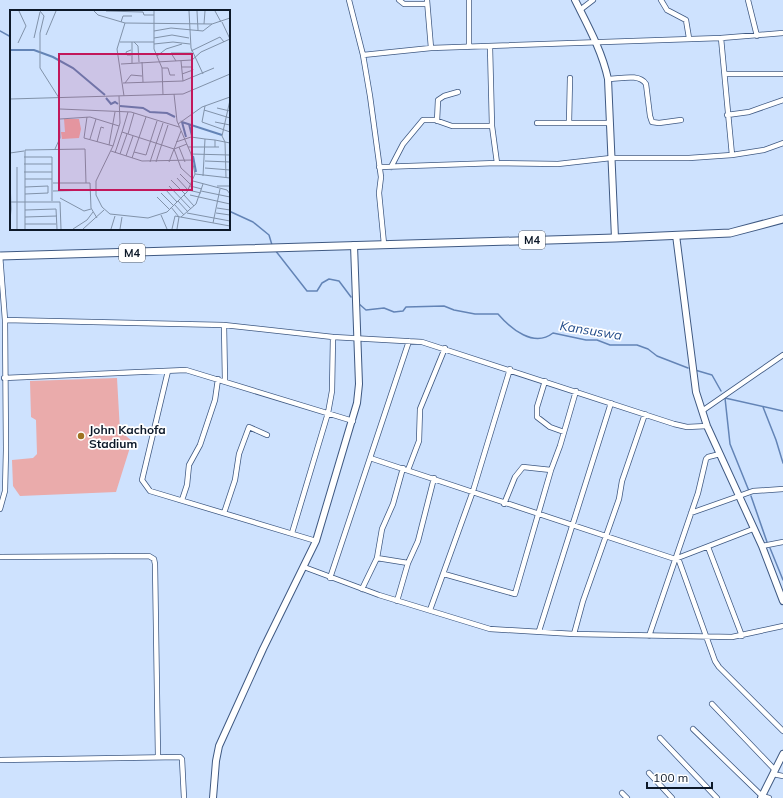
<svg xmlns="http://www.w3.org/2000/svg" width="783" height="798" font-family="Mulish,sans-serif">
	<rect width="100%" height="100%" fill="#cee2fe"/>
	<!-- green -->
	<path fill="#eaabab" d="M117,378L120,431L132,441L116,492L20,496L13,486L12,460L33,458L37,454L36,420L31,417L30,381Z"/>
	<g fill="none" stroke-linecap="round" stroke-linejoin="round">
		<!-- stream -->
		<path stroke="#6384b6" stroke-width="1.5" d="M0,31L11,37
			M229,211L253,222L269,235L272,245
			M275,250L307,291H317L322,283L329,279L339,281L351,297
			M358,303L366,310L384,308L394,312L403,311L406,307L444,306L454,310L475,314H498C511,329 534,348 553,333L586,340H597L610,345H637L648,349L657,356L688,368
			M695,370L712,375L721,391
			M763,407L776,440L783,463
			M749,491L730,444L725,398L783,411
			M751,496L767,542
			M770,548L783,580"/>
		<defs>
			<path id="street" d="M349,0L363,55L370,96L381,177L379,193L384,244
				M399,0L404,4H427
				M427,0L431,48
				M661,0L667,10L686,20L689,38
				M748,0L757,36
				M580,10L593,0
				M469,47V0
				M490,47L492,126L497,163
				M363,55L431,48L721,38L783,33
				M725,74H783
				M608,79C620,79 639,73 646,84L650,116L652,122L659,123L681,120
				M727,115L749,112L783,100
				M437,121L438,100L444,96L458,92
				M537,123H610
				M569,123L570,78
				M732,155L764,150L783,143
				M379,167L497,163L558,164L611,158H689L732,155L721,38
				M391,167L403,144L423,120H435L452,126H492
				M0,255L5,320L6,450L5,491L0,509
				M5,320L224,325L333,337L422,342L674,424L687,427L707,426
				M224,325L225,381
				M409,341L370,458L675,559L753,529
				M168,371L142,480L150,491L316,541
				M4,378L186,370L353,421
				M545,381L537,407V417L550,427L564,432
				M702,411L783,355
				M408,470L419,441L420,409L445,348
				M182,500L187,485L189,465L200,445L215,400L218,379
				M504,504L515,477L523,467L551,470
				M224,513L235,480L239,454L249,427L267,435
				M691,513L753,491L783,489
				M292,533L328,413L332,391L333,337
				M762,546L783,542
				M708,547L742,636
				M0,557L149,556L154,559L155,564L158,757
				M377,558L408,563
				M678,558L715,661L719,667L783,731
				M304,567L379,595L490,629L574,634L732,637L783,626
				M444,574L515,594L551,470L560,446L576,391
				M330,578L370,458
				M362,589L377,558L382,529L393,504L403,468
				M397,601L408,563L418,541L434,478
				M430,610L473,491L510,369
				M539,631L611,403
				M574,634L583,601L606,536L619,499L622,481L645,414
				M649,636L698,493L706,459L708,457L720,454
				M712,704L775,770
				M693,729L762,796L769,798
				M660,738L717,798
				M0,760L180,757L182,759L184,798
				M649,773L672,798
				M773,774L783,776
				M622,793L627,798"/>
			<path id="secondary" d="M575,0C588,26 602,51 608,79L615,238
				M676,235L696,392L707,426L762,546L783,601
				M213,798L216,761L219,746L263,649L316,541L357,403L359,384L354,245
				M761,798L783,754"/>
			<path id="primary" d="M0,256L615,238L730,233L783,219"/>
		</defs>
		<!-- street casing -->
		<use href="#street" stroke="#3f5982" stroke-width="6"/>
		<!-- secondary casing -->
		<use href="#secondary" stroke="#3f5982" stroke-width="8"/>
		<!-- primary casing -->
		<use href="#primary" stroke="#3f5982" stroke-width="9"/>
		<!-- street -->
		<use href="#street" stroke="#fff" stroke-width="4.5"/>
		<!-- secondary -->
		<use href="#secondary" stroke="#fff" stroke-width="6"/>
		<!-- primary -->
		<use href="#primary" stroke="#fff" stroke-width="7"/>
	</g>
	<!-- markers -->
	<circle fill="#9e7222" stroke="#fff" stroke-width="1.5" cx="81" cy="436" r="4"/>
	<g text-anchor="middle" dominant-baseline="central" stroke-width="3.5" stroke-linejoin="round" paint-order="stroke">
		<!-- shield labels -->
		<g fill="#fff" stroke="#565e69" stroke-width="1">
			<rect x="519" y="231" width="26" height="18" rx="3"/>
			<rect x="119" y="244" width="26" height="18" rx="3"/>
		</g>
		<g font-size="11" font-weight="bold" fill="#0d1929">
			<text x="532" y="240">M4</text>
			<text x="132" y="253">M4</text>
		</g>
		<!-- poi labels -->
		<g font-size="12" font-weight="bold" fill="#0d1929" stroke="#fff" text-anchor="start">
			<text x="89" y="429">John Kachofa<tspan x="89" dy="14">Stadium</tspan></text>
		</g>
		<!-- water labels -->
		<g font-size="13" font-style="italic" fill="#1f4988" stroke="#fff">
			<text transform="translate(591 330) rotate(9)">Kansuswa</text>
		</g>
	</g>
	<!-- overview -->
	<g transform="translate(10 10)">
		<rect width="220" height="220" fill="#cee2fe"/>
		<path d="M54,109H69L71,119L69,128L52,129L51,122H55Z" fill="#eaabab"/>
		<path fill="none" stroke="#6384b6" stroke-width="2" d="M0,40H24L43,47L63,58L95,85M96,88L101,94L105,92L108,94M110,96L133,98L140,102L157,103L165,107M179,114L182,126M176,127L172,112L212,125M183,146L186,162"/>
		<path fill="none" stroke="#8192a9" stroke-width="1" d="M30,1L34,6L30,23V58L49,88L50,128L45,139M84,1L88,5L115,13L202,14L220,8M96,1L133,2M144,1V39L152,58L153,85M179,1L181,38L193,64M187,1L188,20M205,1L211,12M133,2L134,5H144M111,12L113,6H122M194,14L195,1M144,21L161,18L193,21L202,14M36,25L46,1M24,28L30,2M144,28L162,25L179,28M110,32H144M122,32V53M124,32L128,36L129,52M8,33L16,16L9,1M144,34L163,32L180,34M121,40L116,42L117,45H121M181,41L210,27L214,32M133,44H146M147,46L156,39L172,34M166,51L161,43H182M132,52L133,72M111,54L182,50L191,42L220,29L212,12M172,57H182L183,60L172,64M152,58H158L160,65H165M173,71L204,58M113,73L173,71L171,51M115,73L121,65L132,66M109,86L110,113L103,136L86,171V185L92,197L100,204L138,208L157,202L177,182L185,164L181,144L167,111L164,84M114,86L107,39L115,13M0,89L173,84L220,64M195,96L192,112L220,122M207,98L220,101M50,99L121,102L169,117M194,100L220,108M118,102L112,122L164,139L177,134M77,107L74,128L103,136M50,109L80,107L109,116M205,112L220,115M168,114L192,97L220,87M118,124L124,103M80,129L86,109M195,129L205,130V137M205,130L220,133M87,132L91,117L94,118M166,132L181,127L195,129L193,166M99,135L105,102M169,137L175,152M178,137H209M164,139L171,158L183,169M101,141L132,151L183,150M124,142L136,145L147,111M0,143L14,141M105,143L112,122M110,144L117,124M181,144L220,145M116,146L123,126M14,147H42V162M122,148L136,107M195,151L220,152M140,152L153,113M146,152L158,115M159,152L171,121M14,154H42M7,157V219M195,158L220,160M14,162H42V191M170,164L181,175M185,164L220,168M0,168L1,199M167,168L178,180L191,183M216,168L215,132L212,126L220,90M15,169H42M161,170L175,184M183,171L217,180L220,184M43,173H80L81,198L87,208M159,176L181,199M180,176L192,179M207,176H220M15,177L38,176V183L15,184M155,179L167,192M43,181L85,180M191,181L220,187M151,183L163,195M174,185L184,196M180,185L220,194M147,187L159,199M50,188L74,201L81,199M168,191L178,202M0,192H50L51,219M164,194L174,205M161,197L169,207L167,219M207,198L220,200M15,200L46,199L47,219M177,203L220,211M206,203L220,205M151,205L157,219M15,207L47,206M171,207L186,194L193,174M0,211L1,199M203,213L210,179M15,214H46M15,219V140L75,139L76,173M63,219L77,210L83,202M73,219L94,200M101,219L105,206M110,219L112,207M162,219L165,206L220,216"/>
		<path fill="#c2185b" fill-opacity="0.15" stroke="#c2185b" stroke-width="2" d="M49,44H182V180H49Z"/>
		<rect width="220" height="220" fill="none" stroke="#0d1929" stroke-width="2"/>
	</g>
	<!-- scale -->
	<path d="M647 782v6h65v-6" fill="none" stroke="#0d1929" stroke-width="2"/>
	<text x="653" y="782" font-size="12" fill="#0d1929" stroke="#ffffff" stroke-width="3" paint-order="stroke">100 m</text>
</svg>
